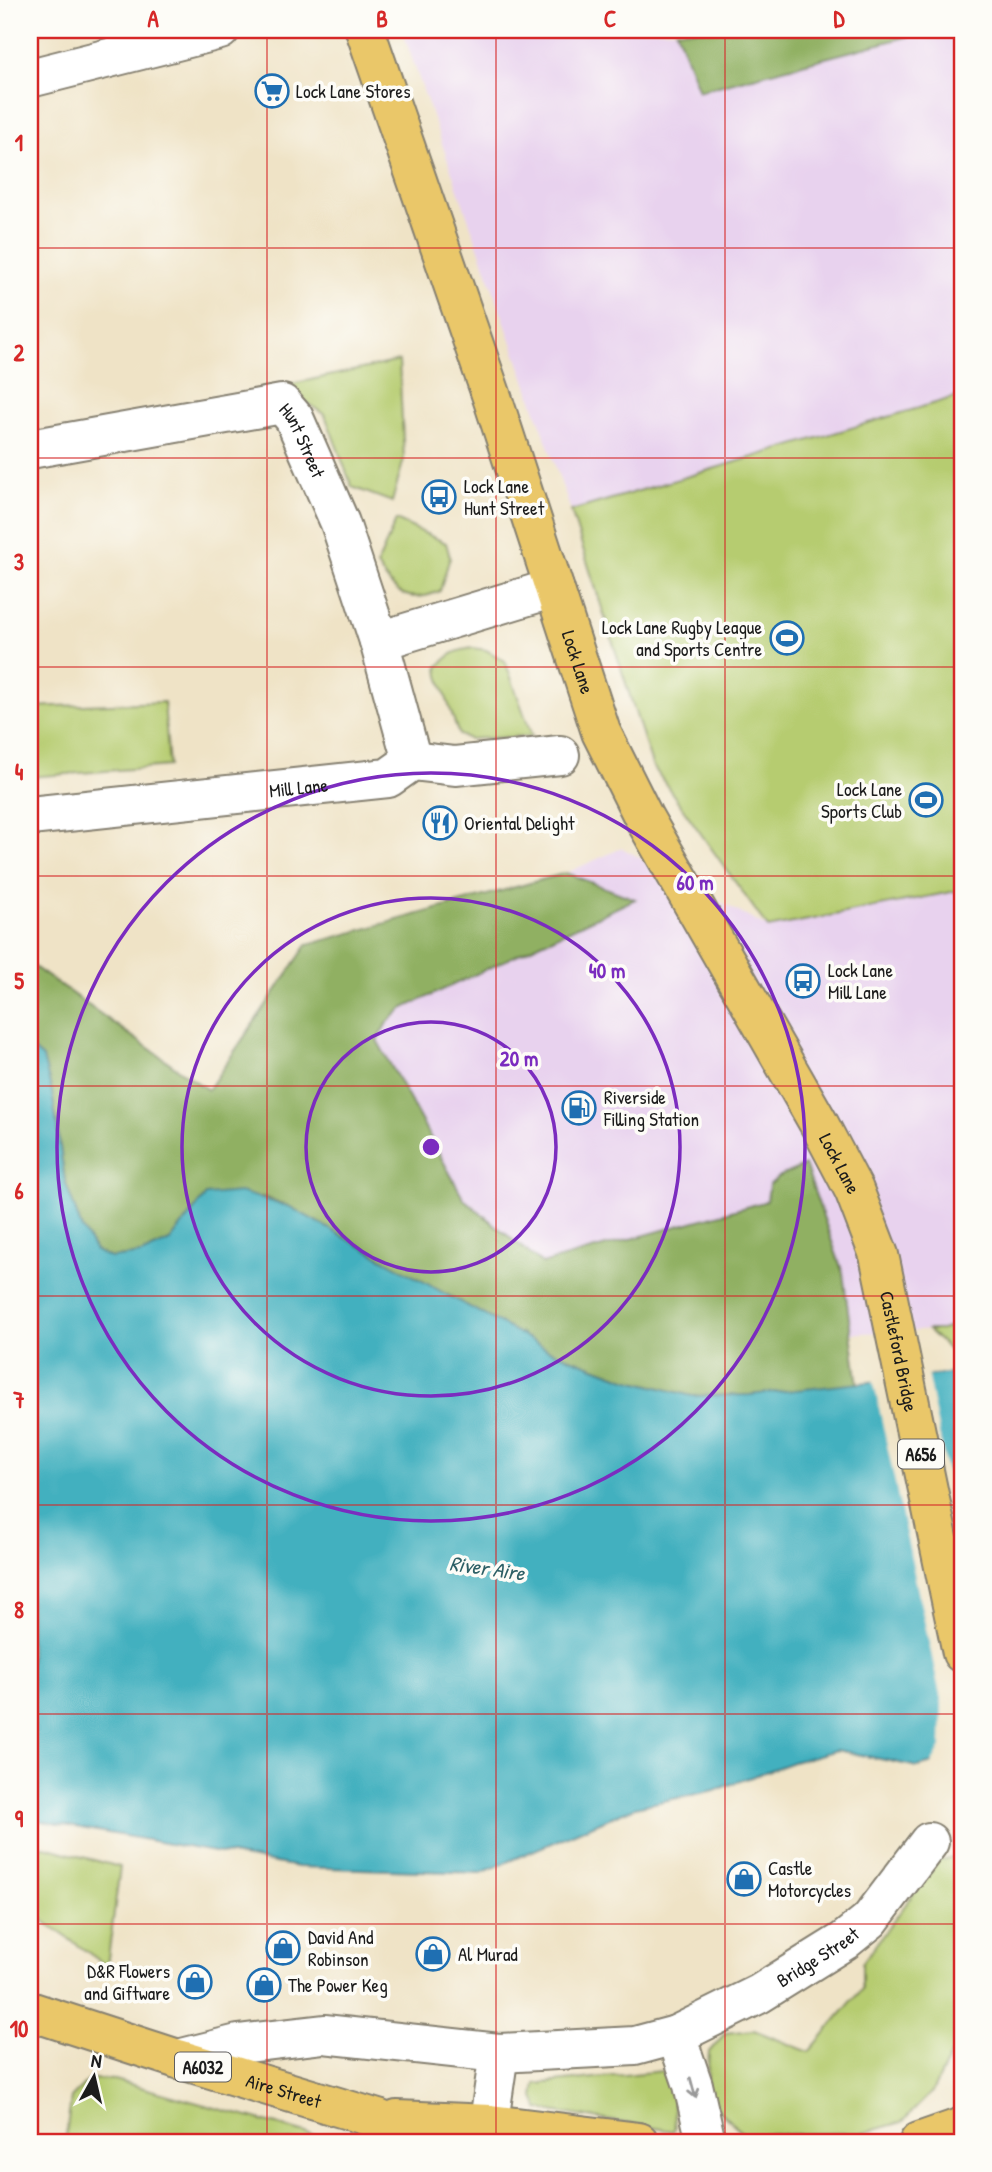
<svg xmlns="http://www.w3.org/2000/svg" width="992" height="2172" font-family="'Patrick Hand',sans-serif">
	<rect width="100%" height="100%" fill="#fdfcf7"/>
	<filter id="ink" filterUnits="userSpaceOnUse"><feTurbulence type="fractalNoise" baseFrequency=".0143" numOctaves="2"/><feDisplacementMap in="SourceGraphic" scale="14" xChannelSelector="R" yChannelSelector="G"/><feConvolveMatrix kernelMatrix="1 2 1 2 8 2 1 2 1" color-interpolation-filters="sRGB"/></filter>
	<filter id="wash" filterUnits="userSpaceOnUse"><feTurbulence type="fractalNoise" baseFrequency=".00686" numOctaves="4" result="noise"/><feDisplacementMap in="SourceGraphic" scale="28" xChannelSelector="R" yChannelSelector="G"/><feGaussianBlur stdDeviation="1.57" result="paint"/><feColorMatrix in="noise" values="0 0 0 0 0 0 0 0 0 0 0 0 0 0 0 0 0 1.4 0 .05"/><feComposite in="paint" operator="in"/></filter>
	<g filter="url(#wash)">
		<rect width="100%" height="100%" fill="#efe3c6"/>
		<!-- built -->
		<path fill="#e8d2ee" d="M402,30H676L699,91L933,30H962V395L571,511Z
			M622,848L768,928L962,890V1323L942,1330L674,1340L427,1222L288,1008L566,873Z"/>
		<!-- green -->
		<path fill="#b6cc70" stroke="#697446" stroke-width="2" d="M399,361L404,459L392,502L352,487L325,415L282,386Z
			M962,395V890L768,928L652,765L571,511Z
			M396,520L446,543L450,557L440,591C408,605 393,593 377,565Z
			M473,648L486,650L505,661L532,736L469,739L459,735L439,676L438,667C449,654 456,650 473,648Z
			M164,702L169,766L30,777V707Z
			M962,1323V1362L928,1330H942Z
			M30,1843L120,1867L107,1966L30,1911Z
			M962,1854V1998L953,2049L932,2092L902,2122L863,2133L744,2135L713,2105L707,2087L709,2052L725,2033L754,2030L809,2052L862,1989V1963L938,1861Z
			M662,2071C672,2091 677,2109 674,2131L539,2109L534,2097L536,2084Z
			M90,2079L115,2080L338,2142H65L71,2098Z"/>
		<!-- forest -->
		<path fill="#90b062" stroke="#56663f" stroke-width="2" d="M676,30H933L699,91Z
			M566,873L635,899L402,1009L387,1023L377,1040L464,1199L542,1264L767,1201L769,1185L780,1176L805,1165L843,1273L858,1385L749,1395L692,1396L626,1379L549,1350L442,1292L290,1207L265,1197L206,1195L170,1241L141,1254L111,1258L95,1251L82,1229L65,1181L52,1092L43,1058L30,1047V964L208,1090L307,945Z"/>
		<!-- water -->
		<path fill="#42b0bf" stroke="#2f666e" stroke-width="2" d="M30,1047L43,1058L52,1092L65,1181L82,1229L95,1251L111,1258L141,1254L170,1241L206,1195L240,1192L290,1207L442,1292L549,1350L626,1379L692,1396L749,1395L962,1372V1755L918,1767L837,1750L793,1762L715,1790L635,1807L481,1873L298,1867L30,1819Z"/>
		<!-- pier -->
		<path fill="#efe3c6" d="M927,1373L962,1548V1759L929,1768L941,1747L942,1704L873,1379Z"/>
	</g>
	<g filter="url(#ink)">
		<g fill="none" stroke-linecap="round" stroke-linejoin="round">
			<defs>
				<g id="minor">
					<path d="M30,78L220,30"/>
					<path id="s1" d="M30,449L282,404L294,418L340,523L379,641L412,761"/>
					<path d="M379,641L554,588"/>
					<path id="s2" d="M30,816L388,778L412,761L455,766L560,755"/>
					<path d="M676,2035L693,2085L706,2142"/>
					<path id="s3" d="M178,2059L238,2044L324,2034L499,2053L635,2046L676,2035L759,1994L844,1941L870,1920L929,1842"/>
					<path d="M486,2142L499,2053"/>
				</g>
				<g id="major">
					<path id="s4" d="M365,30L493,400L601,732L644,818L818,1122L854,1190L879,1255L962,1653"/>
					<path id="s5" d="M30,2011L178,2059L378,2119L432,2142"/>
					<path d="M397,2120L490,2124L639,2142"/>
					<path d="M919,2142L962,2127"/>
				</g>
			</defs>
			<!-- minor casing -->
			<use href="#minor" stroke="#868071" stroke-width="42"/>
			<!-- major casing -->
			<use href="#major" stroke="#868071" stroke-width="42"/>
			<!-- minor -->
			<use href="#minor" stroke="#fff" stroke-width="38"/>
			<!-- major -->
			<use href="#major" stroke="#eac769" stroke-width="38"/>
		</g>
		<!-- one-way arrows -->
		<defs><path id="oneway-shaft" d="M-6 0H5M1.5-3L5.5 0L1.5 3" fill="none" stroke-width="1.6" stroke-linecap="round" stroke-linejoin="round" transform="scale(1.75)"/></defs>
		<use stroke="#999" href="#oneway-shaft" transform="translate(693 2088) rotate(75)"/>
	</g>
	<!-- grid -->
	<path fill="none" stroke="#d62828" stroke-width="2" stroke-opacity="0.55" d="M267,30V2142M496,30V2142M725,30V2142M30,248H962M30,458H962M30,667H962M30,876H962M30,1086H962M30,1296H962M30,1505H962M30,1714H962M30,1924H962"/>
	<!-- distance rings -->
	<g fill="none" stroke="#7b2cbf" stroke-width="3.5">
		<circle cx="431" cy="1147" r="125"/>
		<circle cx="431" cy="1147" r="249"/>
		<circle cx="431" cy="1147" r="374"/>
	</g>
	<!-- icons -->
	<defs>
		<symbol id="supermarket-ring" viewBox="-11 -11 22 22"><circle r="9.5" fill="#fdfcf7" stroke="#1f6fb2" stroke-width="1.5"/><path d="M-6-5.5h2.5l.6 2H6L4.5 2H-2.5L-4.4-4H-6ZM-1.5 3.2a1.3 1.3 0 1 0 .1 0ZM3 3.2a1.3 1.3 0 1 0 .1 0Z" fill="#1f6fb2"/></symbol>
		<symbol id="bus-ring" viewBox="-11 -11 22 22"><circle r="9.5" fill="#fdfcf7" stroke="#1f6fb2" stroke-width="1.5"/><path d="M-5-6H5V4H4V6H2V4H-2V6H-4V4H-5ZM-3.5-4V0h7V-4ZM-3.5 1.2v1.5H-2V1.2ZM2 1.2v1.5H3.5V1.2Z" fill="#1f6fb2"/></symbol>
		<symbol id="stadium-ring" viewBox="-11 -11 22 22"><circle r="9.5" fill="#fdfcf7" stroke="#1f6fb2" stroke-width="1.5"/><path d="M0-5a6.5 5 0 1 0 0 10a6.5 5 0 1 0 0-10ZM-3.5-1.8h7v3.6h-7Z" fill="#1f6fb2"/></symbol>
		<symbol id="restaurant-ring" viewBox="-11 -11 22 22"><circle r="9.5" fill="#fdfcf7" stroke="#1f6fb2" stroke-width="1.5"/><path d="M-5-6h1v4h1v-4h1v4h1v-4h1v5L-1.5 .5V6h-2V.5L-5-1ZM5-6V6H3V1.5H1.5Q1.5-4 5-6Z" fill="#1f6fb2"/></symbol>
		<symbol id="fuel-ring" viewBox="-11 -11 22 22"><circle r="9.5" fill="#fdfcf7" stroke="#1f6fb2" stroke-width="1.5"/><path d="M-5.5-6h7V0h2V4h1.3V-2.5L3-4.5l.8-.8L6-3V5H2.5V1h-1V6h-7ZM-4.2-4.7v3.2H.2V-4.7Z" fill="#1f6fb2"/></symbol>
		<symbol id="shop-ring" viewBox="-11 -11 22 22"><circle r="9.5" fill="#fdfcf7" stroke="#1f6fb2" stroke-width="1.5"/><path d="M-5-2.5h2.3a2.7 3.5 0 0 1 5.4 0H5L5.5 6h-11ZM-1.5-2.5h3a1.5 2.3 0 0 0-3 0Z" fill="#1f6fb2"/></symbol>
	</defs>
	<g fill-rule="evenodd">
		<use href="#supermarket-ring" x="253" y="72" width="38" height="38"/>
		<use href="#bus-ring" x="420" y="478" width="38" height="38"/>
		<use href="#stadium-ring" x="768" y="619" width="38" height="38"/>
		<use href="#stadium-ring" x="907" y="781" width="38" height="38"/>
		<use href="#restaurant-ring" x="421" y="804" width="38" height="38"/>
		<use href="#bus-ring" x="784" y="962" width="38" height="38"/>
		<use href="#fuel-ring" x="560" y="1089" width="38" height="38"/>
		<use href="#shop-ring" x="725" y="1860" width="38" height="38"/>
		<use href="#shop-ring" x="264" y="1929" width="38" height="38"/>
		<use href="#shop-ring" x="414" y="1935" width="38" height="38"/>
		<use href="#shop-ring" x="176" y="1963" width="38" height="38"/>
		<use href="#shop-ring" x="245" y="1966" width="38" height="38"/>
	</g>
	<g text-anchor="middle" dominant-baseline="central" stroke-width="7" stroke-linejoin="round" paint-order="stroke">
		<!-- shield labels -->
		<g fill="#fdfcf7" stroke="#605f5e" stroke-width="2">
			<rect x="898" y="1439.5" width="46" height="29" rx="5"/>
			<rect x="175" y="2052.5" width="56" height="29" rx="5"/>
		</g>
		<g font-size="18" font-weight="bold" fill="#1c1c1c">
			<text x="921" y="1454">A656</text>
			<text x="203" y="2067">A6032</text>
		</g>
		<!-- poi labels -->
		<g font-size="19" fill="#1c1c1c" stroke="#fdfcf7" text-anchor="start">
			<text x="296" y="91">Lock Lane Stores</text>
			<text x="464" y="486">Lock Lane<tspan x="464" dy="22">Hunt Street</tspan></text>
			<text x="762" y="627" text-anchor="end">Lock Lane Rugby League<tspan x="762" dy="22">and Sports Centre</tspan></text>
			<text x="902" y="789" text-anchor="end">Lock Lane<tspan x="902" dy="22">Sports Club</tspan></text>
			<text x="464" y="823">Oriental Delight</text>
			<text x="828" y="970">Lock Lane<tspan x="828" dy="22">Mill Lane</tspan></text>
			<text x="604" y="1097">Riverside<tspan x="604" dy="22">Filling Station</tspan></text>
			<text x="768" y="1868">Castle<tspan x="768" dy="22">Motorcycles</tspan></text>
			<text x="308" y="1937">David And<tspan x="308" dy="22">Robinson</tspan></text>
			<text x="458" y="1954">Al Murad</text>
			<text x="170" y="1971" text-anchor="end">D&amp;R Flowers<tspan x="170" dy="22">and Giftware</tspan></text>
			<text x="288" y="1985">The Power Keg</text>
		</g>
		<!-- street labels -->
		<g font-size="19" fill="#1c1c1c" stroke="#fdfcf7">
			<text stroke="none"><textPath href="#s1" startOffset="298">Hunt Street</textPath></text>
			<text stroke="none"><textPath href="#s4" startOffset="667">Lock Lane</textPath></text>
			<text stroke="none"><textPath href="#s2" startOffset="270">Mill Lane</textPath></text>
			<text stroke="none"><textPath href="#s4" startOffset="1234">Lock Lane</textPath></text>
			<text stroke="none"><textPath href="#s4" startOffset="1432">Castleford Bridge</textPath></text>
			<text stroke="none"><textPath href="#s3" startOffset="665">Bridge Street</textPath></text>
			<text stroke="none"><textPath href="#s5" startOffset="266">Aire Street</textPath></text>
		</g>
		<!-- water labels -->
		<g font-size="21" font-style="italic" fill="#2d5f65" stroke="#fdfcf7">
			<text transform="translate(487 1568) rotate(8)">River Aire</text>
		</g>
	</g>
	<circle cx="431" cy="1147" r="10" fill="#7b2cbf" stroke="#fdfcf7" stroke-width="3.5"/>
	<g font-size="21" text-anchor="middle" font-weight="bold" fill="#7b2cbf" stroke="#fdfcf7" stroke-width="7" stroke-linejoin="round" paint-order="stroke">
		<text x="695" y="890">60 m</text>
		<text x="607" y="978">40 m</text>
		<text x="519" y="1066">20 m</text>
	</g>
	<!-- margin -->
	<rect width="992" height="2172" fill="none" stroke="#fdfcf7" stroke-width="77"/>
	<!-- north arrow -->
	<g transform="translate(94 2077) rotate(8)" stroke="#fdfcf7" stroke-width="5" paint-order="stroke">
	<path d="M0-5L12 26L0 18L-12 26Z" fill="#1c1c1c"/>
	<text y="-10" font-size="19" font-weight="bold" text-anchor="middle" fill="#1c1c1c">N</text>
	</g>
	<rect x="38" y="38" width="916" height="2096" fill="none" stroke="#d62828" stroke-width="2.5"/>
	<g font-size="23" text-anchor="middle" font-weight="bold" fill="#d62828">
		<text x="153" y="27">A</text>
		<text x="382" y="27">B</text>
		<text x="610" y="27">C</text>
		<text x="839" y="27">D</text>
		<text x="19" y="151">1</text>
		<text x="19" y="361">2</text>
		<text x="19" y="570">3</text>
		<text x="19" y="780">4</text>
		<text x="19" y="989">5</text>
		<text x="19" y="1199">6</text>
		<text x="19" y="1408">7</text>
		<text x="19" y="1618">8</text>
		<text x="19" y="1827">9</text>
		<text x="19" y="2037">10</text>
	</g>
</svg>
